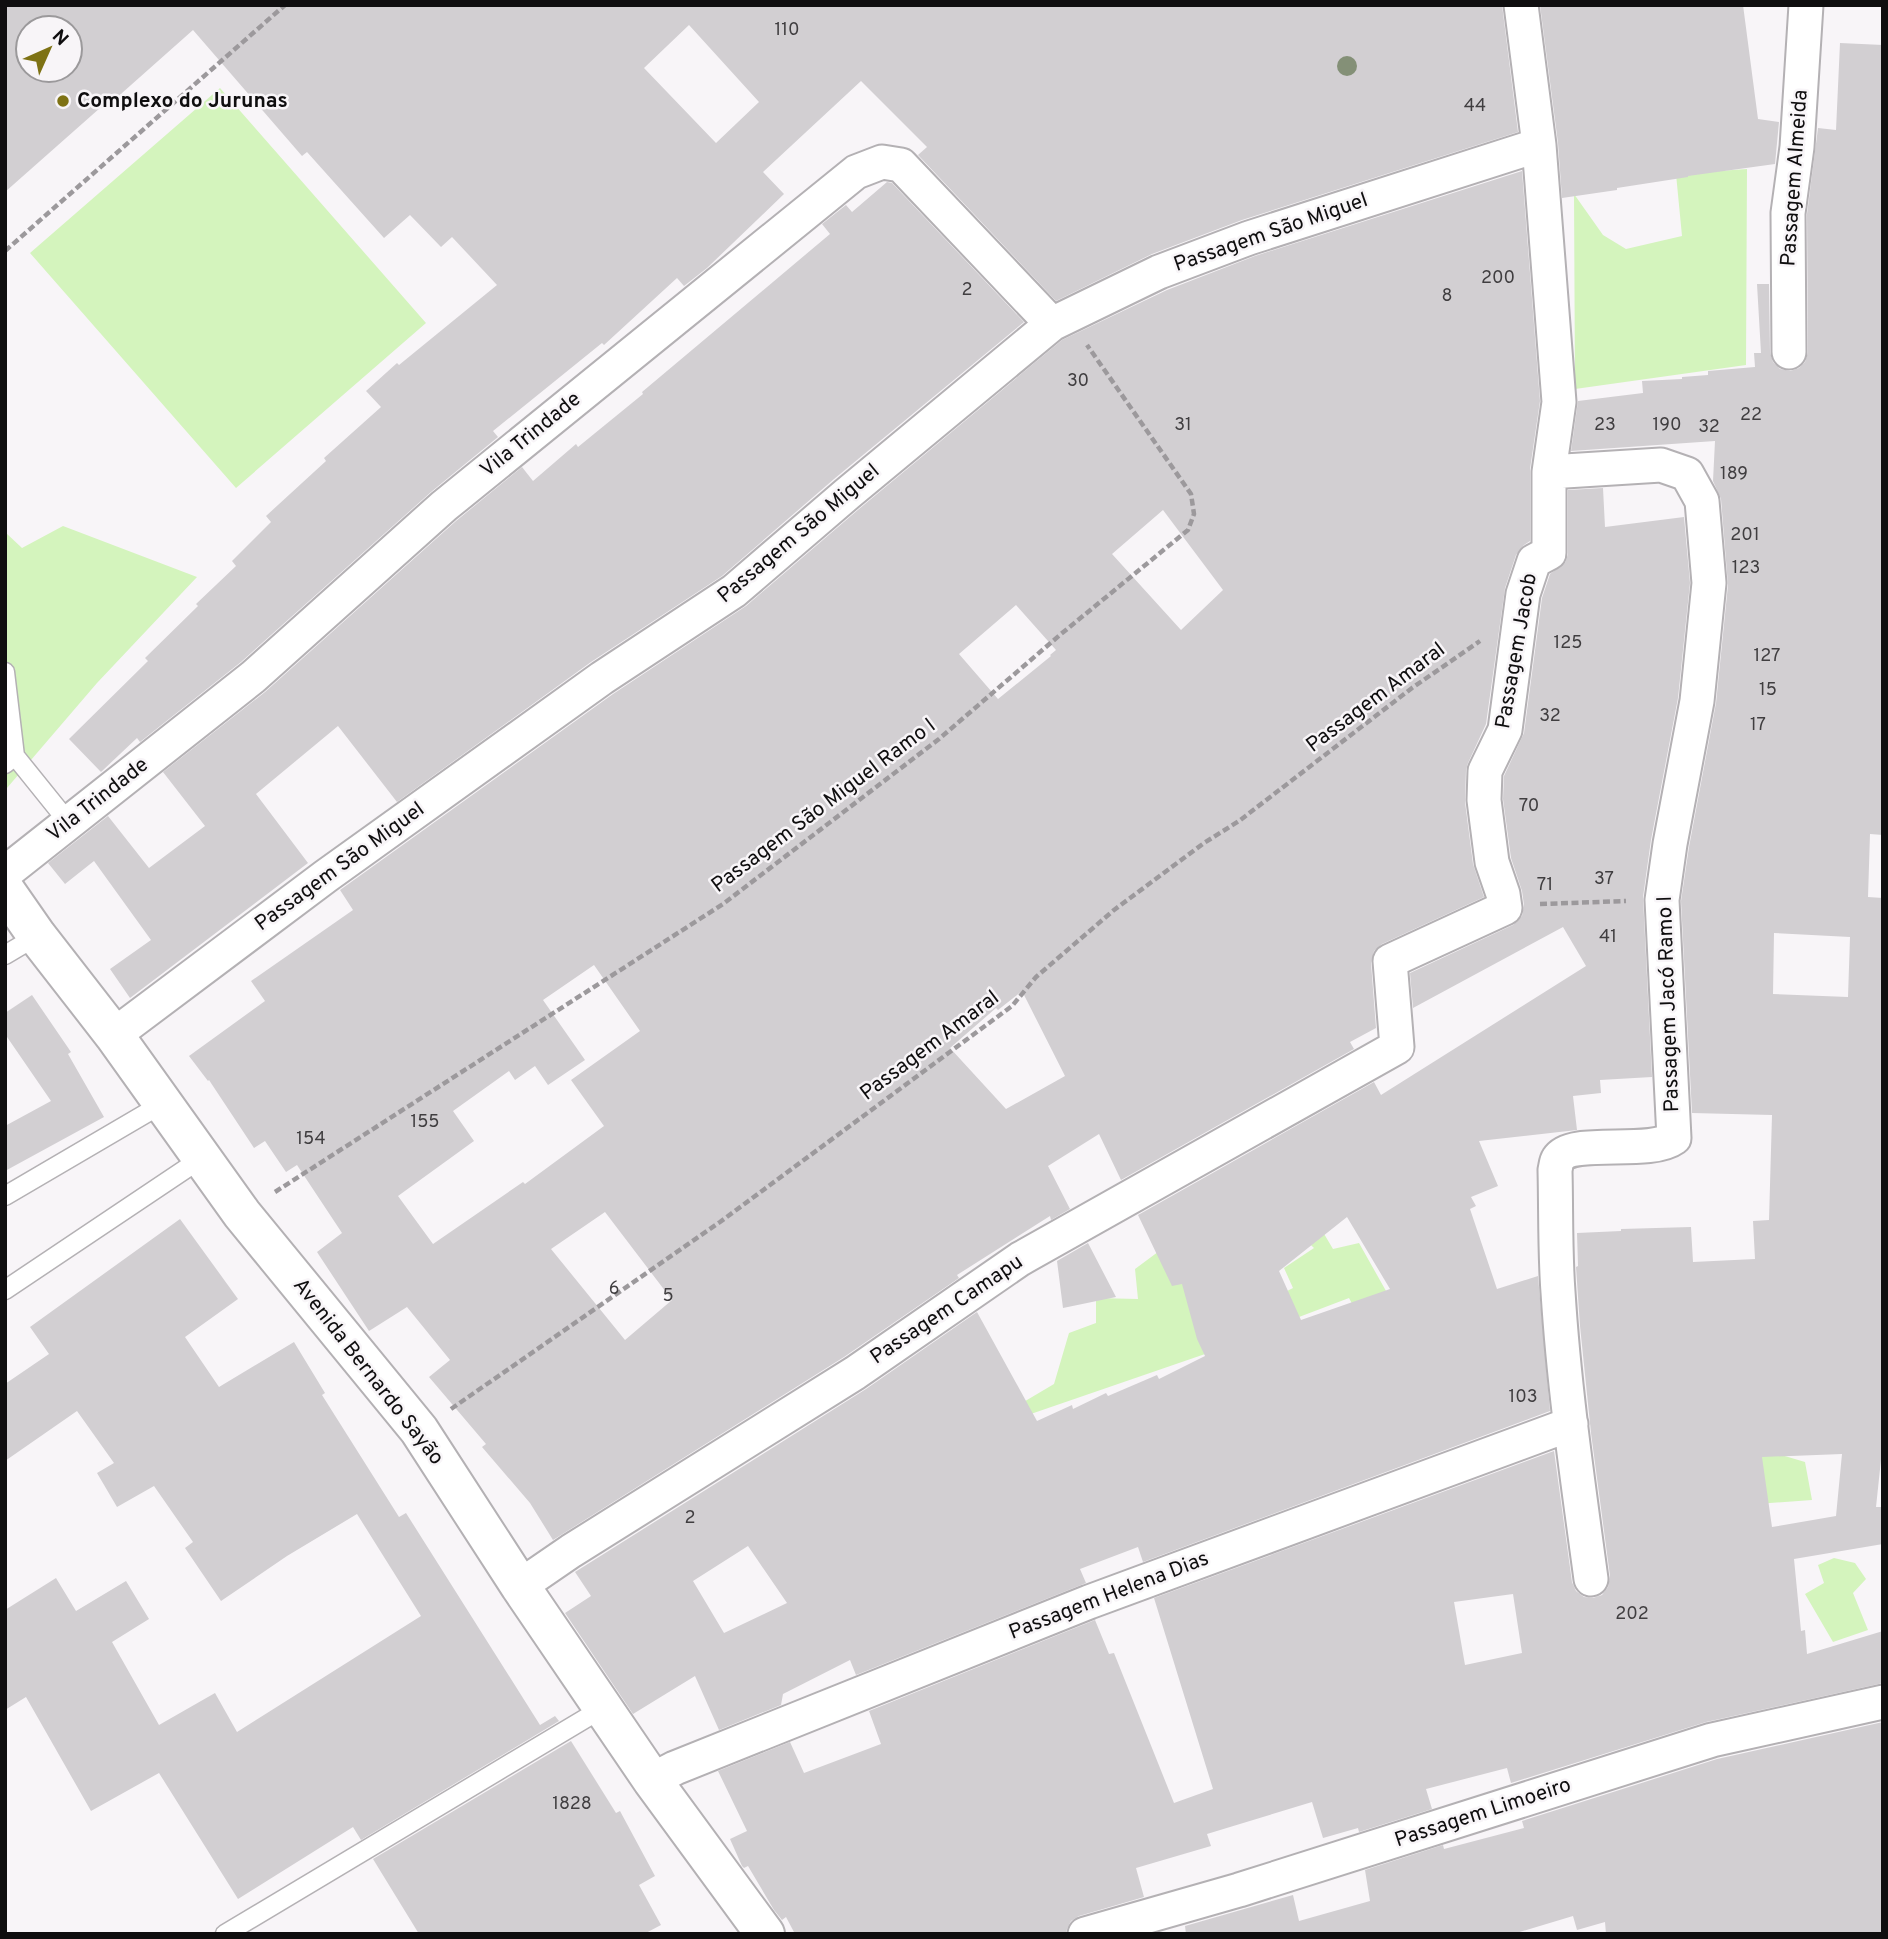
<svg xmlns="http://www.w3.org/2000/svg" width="1888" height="1939" font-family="Overpass,sans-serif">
	<rect width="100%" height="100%" fill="#f8f5f8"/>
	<!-- green -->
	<path fill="#d4f4bd" d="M220,88L426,323L236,488L30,253Z
		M1747,169L1746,365L1575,389L1574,194L1603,235L1626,249L1682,236L1676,174Z
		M63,526L197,577L97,683L7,788L5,786V532L22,548Z
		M1317,1222L1333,1249L1359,1243L1399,1314L1365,1328L1349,1298L1278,1325L1269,1300L1293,1288L1284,1268L1314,1248L1291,1226Z
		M1170,1243L1208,1353L1025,1416L1015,1407L1054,1384L1069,1333L1096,1323V1298L1138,1299L1135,1269Z
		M1775,1453L1805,1462L1812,1500L1677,1510L1674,1463Z
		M1834,1558L1855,1563L1866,1579L1853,1593L1868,1630L1833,1642L1805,1594L1824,1583L1818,1565Z"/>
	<!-- building -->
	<path fill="#d2cfd2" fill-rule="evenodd" d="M5,5H1502L1518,132L1242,220L1152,254L1056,301L918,155L927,147L861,81L763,172L784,194L707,268L684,286L677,278L604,345L602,343L493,431L498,437L431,492L241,662L140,742L137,738L101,772L69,739L148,661L145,658L198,606L196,604L236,566L232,561L271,522L266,516L326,461L324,458L381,407L366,391L397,363L399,365L497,285L452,237L441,247L410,215L384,238L307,152L302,156L193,30L122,93L121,109L100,108L5,192ZM689,25L759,102L716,143L644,68ZM28,28H70V70H28Z
		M1540,5H1743L1758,119L1779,122L1775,164L1688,176V177L1617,188V190L1562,198L1558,143Z
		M1840,43L1883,45V835L1870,834L1868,897L1883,898V1441L1876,1507H1883V1544L1794,1559L1801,1631L1805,1630L1807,1654L1883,1631V1683L1706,1722L1511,1783L1507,1768L1426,1789L1432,1809L1359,1832L1358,1828L1323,1838L1312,1802L1207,1834L1211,1846L1136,1868L1144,1897L1079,1916L1071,1921L1067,1929L1066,1934H795L786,1917L782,1920L774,1910L748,1866L744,1868L742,1866L730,1839L747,1831L718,1771L790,1742L804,1773L881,1744L869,1711L1095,1620L1109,1654L1114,1653L1174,1803L1213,1789L1154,1598L1554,1451L1572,1582L1576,1591L1584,1597L1593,1598L1602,1595L1608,1587L1610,1576L1591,1433L1580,1326L1576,1267L1578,1266L1577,1233L1621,1231V1229L1691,1227L1693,1262L1755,1259L1753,1221L1769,1220L1772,1115L1692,1113L1681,901L1689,847L1716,703L1728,585L1721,499L1713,481L1715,441L1571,451L1578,401L1643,393L1642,381L1682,379V377L1708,375V371L1755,367L1754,353H1761L1757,284H1769L1770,352L1773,362L1780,369L1790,371L1799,368L1805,362L1808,352L1807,214L1818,128L1836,130ZM1774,933L1850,937L1848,997L1773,994ZM1842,1454L1836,1516L1772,1527L1762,1457ZM1513,1594L1522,1653L1465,1665L1454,1602Z
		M1522,171L1540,401L1530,469V541L1524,545L1516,555L1505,588L1486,724L1468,763L1466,770L1465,802L1473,864L1484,897L1382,944L1374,951L1371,963L1376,1028L1350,1042L1354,1049L1121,1180L1099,1134L1048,1166L1070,1209L1051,1220L1050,1216L957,1275L959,1278L844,1357L553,1540L530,1503L482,1447L486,1444L429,1377L450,1360L407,1307L369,1331L317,1252L342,1233L297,1165L286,1172L265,1141L254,1148L209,1080L208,1081L189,1056L265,1001L251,981L353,910L340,890L613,694L746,606L859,509L1062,340L1167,290L1255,256ZM1163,510L1223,590L1181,630L1112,554ZM1016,605L1056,650L1050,655L1051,656L998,699L959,654ZM594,965L640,1031L571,1080L604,1126L525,1184L523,1182L433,1244L398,1196L474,1141L453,1111L509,1071L515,1080L535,1066L548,1085L585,1060L543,1000ZM1022,991L1065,1076L1006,1109L950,1048L996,1008L998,1010ZM605,1212L672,1300L625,1340L551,1249Z
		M887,182L892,183L1024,322L834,479L722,576L591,662L397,802L338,726L256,794L308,863L130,998L110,969L151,940L94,861L65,884L48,863L108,816L149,868L205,826L163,772L265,692L456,521L522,467L533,481L576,444L578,447L643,394L642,392L830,234L822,224L846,205L852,212Z
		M1603,488L1605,527L1684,517L1690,583L1678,698L1651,840L1643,897L1652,1077L1600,1080L1601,1093L1573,1096L1577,1130L1479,1141L1498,1186L1471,1197L1476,1206L1470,1209L1497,1289L1538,1276L1550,1411L1143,1562L1138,1547L1080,1569L1086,1583L856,1675L850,1660L783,1694L781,1705L719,1730L695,1676L633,1714L565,1613L591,1596L575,1572L866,1389L977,1312L1037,1421L1072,1405L1073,1409L1106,1393L1108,1396L1157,1375L1159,1379L1205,1356L1197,1339L1182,1284L1172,1286L1138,1215L1374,1082L1381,1095L1586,966L1563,927L1413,1008L1410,973L1513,925L1522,916L1524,905L1522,891L1511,858L1503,799L1504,776L1524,733L1542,598L1550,574L1565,563L1568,554V490ZM1347,1217L1390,1289L1301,1320L1279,1271ZM748,1546L787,1603L724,1633L693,1581Z
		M32,995L71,1052L68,1054L104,1117L5,1171V1126L51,1101L5,1034V1013Z
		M180,1219L238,1299L185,1337L219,1387L294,1342L325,1393L322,1395L399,1517L406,1513L540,1725L555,1716L559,1721L361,1840L353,1827L238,1899L159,1773L91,1811L26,1697L5,1710V1610L56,1578L76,1611L126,1581L149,1619L112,1642L159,1725L215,1693L237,1732L421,1616L357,1514L287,1556L221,1601L185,1548L193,1542L154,1486L117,1507L97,1473L114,1463L77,1411L5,1461V1384L49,1354L30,1327Z
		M1088,1243L1116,1297L1063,1308L1057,1261Z
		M1883,1722V1934H1606L1605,1922L1577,1930L1573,1916L1513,1934H1186L1185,1926L1293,1895L1299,1921L1370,1901L1365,1870L1443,1845L1444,1849L1524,1828L1522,1821L1717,1759Z
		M571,1741L616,1813L620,1811L655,1876L639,1885L661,1925L644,1934H419L373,1859Z"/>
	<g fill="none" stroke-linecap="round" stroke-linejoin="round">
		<defs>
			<path id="lane" d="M5,672L15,756L5,764
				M15,756L69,823
				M5,955L37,936
				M5,1196L162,1104
				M5,1290L202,1158
				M225,1934L603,1708"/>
			<path id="street" d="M1789,352L1788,213L1797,147L1806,5
				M1549,472L1661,465L1687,474L1702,501L1709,583L1697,701L1670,844L1662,900L1674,1138C1649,1156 1571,1137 1558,1159C1556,1162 1556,1166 1555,1170C1556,1210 1555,1252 1558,1292C1564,1388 1578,1483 1591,1579
				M5,873L253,677L444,506L856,172L882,162L901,165L1052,324
				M114,1035L326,876L602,678L734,591L847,494L1052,324L1159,272L1249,238L1539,145
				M520,1586L571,1551L855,1373L1020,1259L1397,1047L1390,961L1505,908L1503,894L1492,862L1484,800L1485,771L1505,730L1523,594L1534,561L1549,553V472L1559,402L1539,145L1521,5
				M652,1780L675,1768L1089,1602L1571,1424
				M1085,1934L1239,1890L1712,1740L1883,1702"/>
			<path id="secondary" d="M5,890L37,936L114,1035L242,1214L419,1430L520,1586L652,1780L765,1934"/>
		</defs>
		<!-- lane casing -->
		<use href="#lane" stroke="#b4b1b4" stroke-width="21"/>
		<!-- street casing -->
		<use href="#street" stroke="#b4b1b4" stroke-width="37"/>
		<!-- secondary casing -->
		<use href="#secondary" stroke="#b4b1b4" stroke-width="42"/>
		<!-- path -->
		<path stroke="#9c999c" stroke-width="4.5" stroke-dasharray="7 3.5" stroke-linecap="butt" d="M5,251L285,5
			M1540,904L1626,901
			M275,1192L723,904L939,739L1061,634L1188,530L1194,514L1191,494L1087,345
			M451,1409L720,1222L1012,1006L1036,977L1114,910L1204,843L1239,821L1412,688L1480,641"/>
		<!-- lane -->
		<use href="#lane" stroke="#fff" stroke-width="18"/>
		<!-- street -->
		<use href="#street" stroke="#fff" stroke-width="33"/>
		<!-- secondary -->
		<use href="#secondary" stroke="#fff" stroke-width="38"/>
	</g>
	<!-- trees -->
	<circle fill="#849077" cx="1347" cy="66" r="10"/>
	<!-- markers -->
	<circle fill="#7e7214" stroke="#f8f5f8" stroke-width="2.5" cx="63" cy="101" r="7"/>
	<g text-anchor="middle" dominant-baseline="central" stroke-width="5" stroke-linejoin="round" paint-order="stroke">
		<!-- number labels -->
		<g font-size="18" fill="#403e40">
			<text x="787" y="30">110</text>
			<text x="1475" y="106">44</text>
			<text x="1498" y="278">200</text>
			<text x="967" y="290">2</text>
			<text x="1447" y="296">8</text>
			<text x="1078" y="381">30</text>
			<text x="1751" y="415">22</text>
			<text x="1183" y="425">31</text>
			<text x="1605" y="425">23</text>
			<text x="1667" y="425">190</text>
			<text x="1709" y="427">32</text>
			<text x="1734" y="474">189</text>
			<text x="1745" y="535">201</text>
			<text x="1746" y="568">123</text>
			<text x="1568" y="643">125</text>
			<text x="1767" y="656">127</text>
			<text x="1768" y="690">15</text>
			<text x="1550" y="716">32</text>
			<text x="1758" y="725">17</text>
			<text x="1529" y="806">70</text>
			<text x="1604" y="879">37</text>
			<text x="1545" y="885">71</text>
			<text x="1608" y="937">41</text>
			<text x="425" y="1122">155</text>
			<text x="311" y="1139">154</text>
			<text x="614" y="1289">6</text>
			<text x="668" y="1296">5</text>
			<text x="1523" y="1397">103</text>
			<text x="690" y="1518">2</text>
			<text x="1632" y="1614">202</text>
			<text x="572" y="1804">1828</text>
		</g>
		<!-- poi labels -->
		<g font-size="21" font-weight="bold" fill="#0f0e0f" stroke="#f8f5f8" text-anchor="start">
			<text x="77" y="101">Complexo do Jurunas</text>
		</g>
		<!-- street labels -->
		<g font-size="21" fill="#0f0e0f" stroke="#f8f5f8">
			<text transform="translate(1795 178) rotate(-86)">Passagem Almeida</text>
			<text transform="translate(1271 233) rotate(-19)">Passagem São Miguel</text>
			<text transform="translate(531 435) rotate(-39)">Vila Trindade</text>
			<text transform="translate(799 534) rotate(-40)">Passagem São Miguel</text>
			<text transform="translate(1517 651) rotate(-80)">Passagem Jacob</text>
			<text transform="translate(1376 698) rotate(-37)">Passagem Amaral</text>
			<text transform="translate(98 800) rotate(-38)">Vila Trindade</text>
			<text transform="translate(824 806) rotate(-37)">Passagem São Miguel Ramo I</text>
			<text transform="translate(340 867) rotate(-36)">Passagem São Miguel</text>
			<text transform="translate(1669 1004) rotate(-92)">Passagem Jacó Ramo I</text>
			<text transform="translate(930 1046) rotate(-37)">Passagem Amaral</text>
			<text transform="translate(947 1310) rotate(-34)">Passagem Camapu</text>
			<text transform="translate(368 1372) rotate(52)">Avenida Bernardo Sayão</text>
			<text transform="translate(1109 1596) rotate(-21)">Passagem Helena Dias</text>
			<text transform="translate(1483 1813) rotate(-18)">Passagem Limoeiro</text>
		</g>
	</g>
	<!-- border -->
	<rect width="1888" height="1939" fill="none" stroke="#0f0e0f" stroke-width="14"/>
	<!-- north arrow -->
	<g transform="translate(49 49) rotate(45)"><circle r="33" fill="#f8f5f8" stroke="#9b999b" stroke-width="2"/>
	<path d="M0-5L12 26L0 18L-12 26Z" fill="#7e7214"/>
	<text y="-10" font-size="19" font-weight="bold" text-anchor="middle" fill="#0f0e0f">N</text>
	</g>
</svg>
